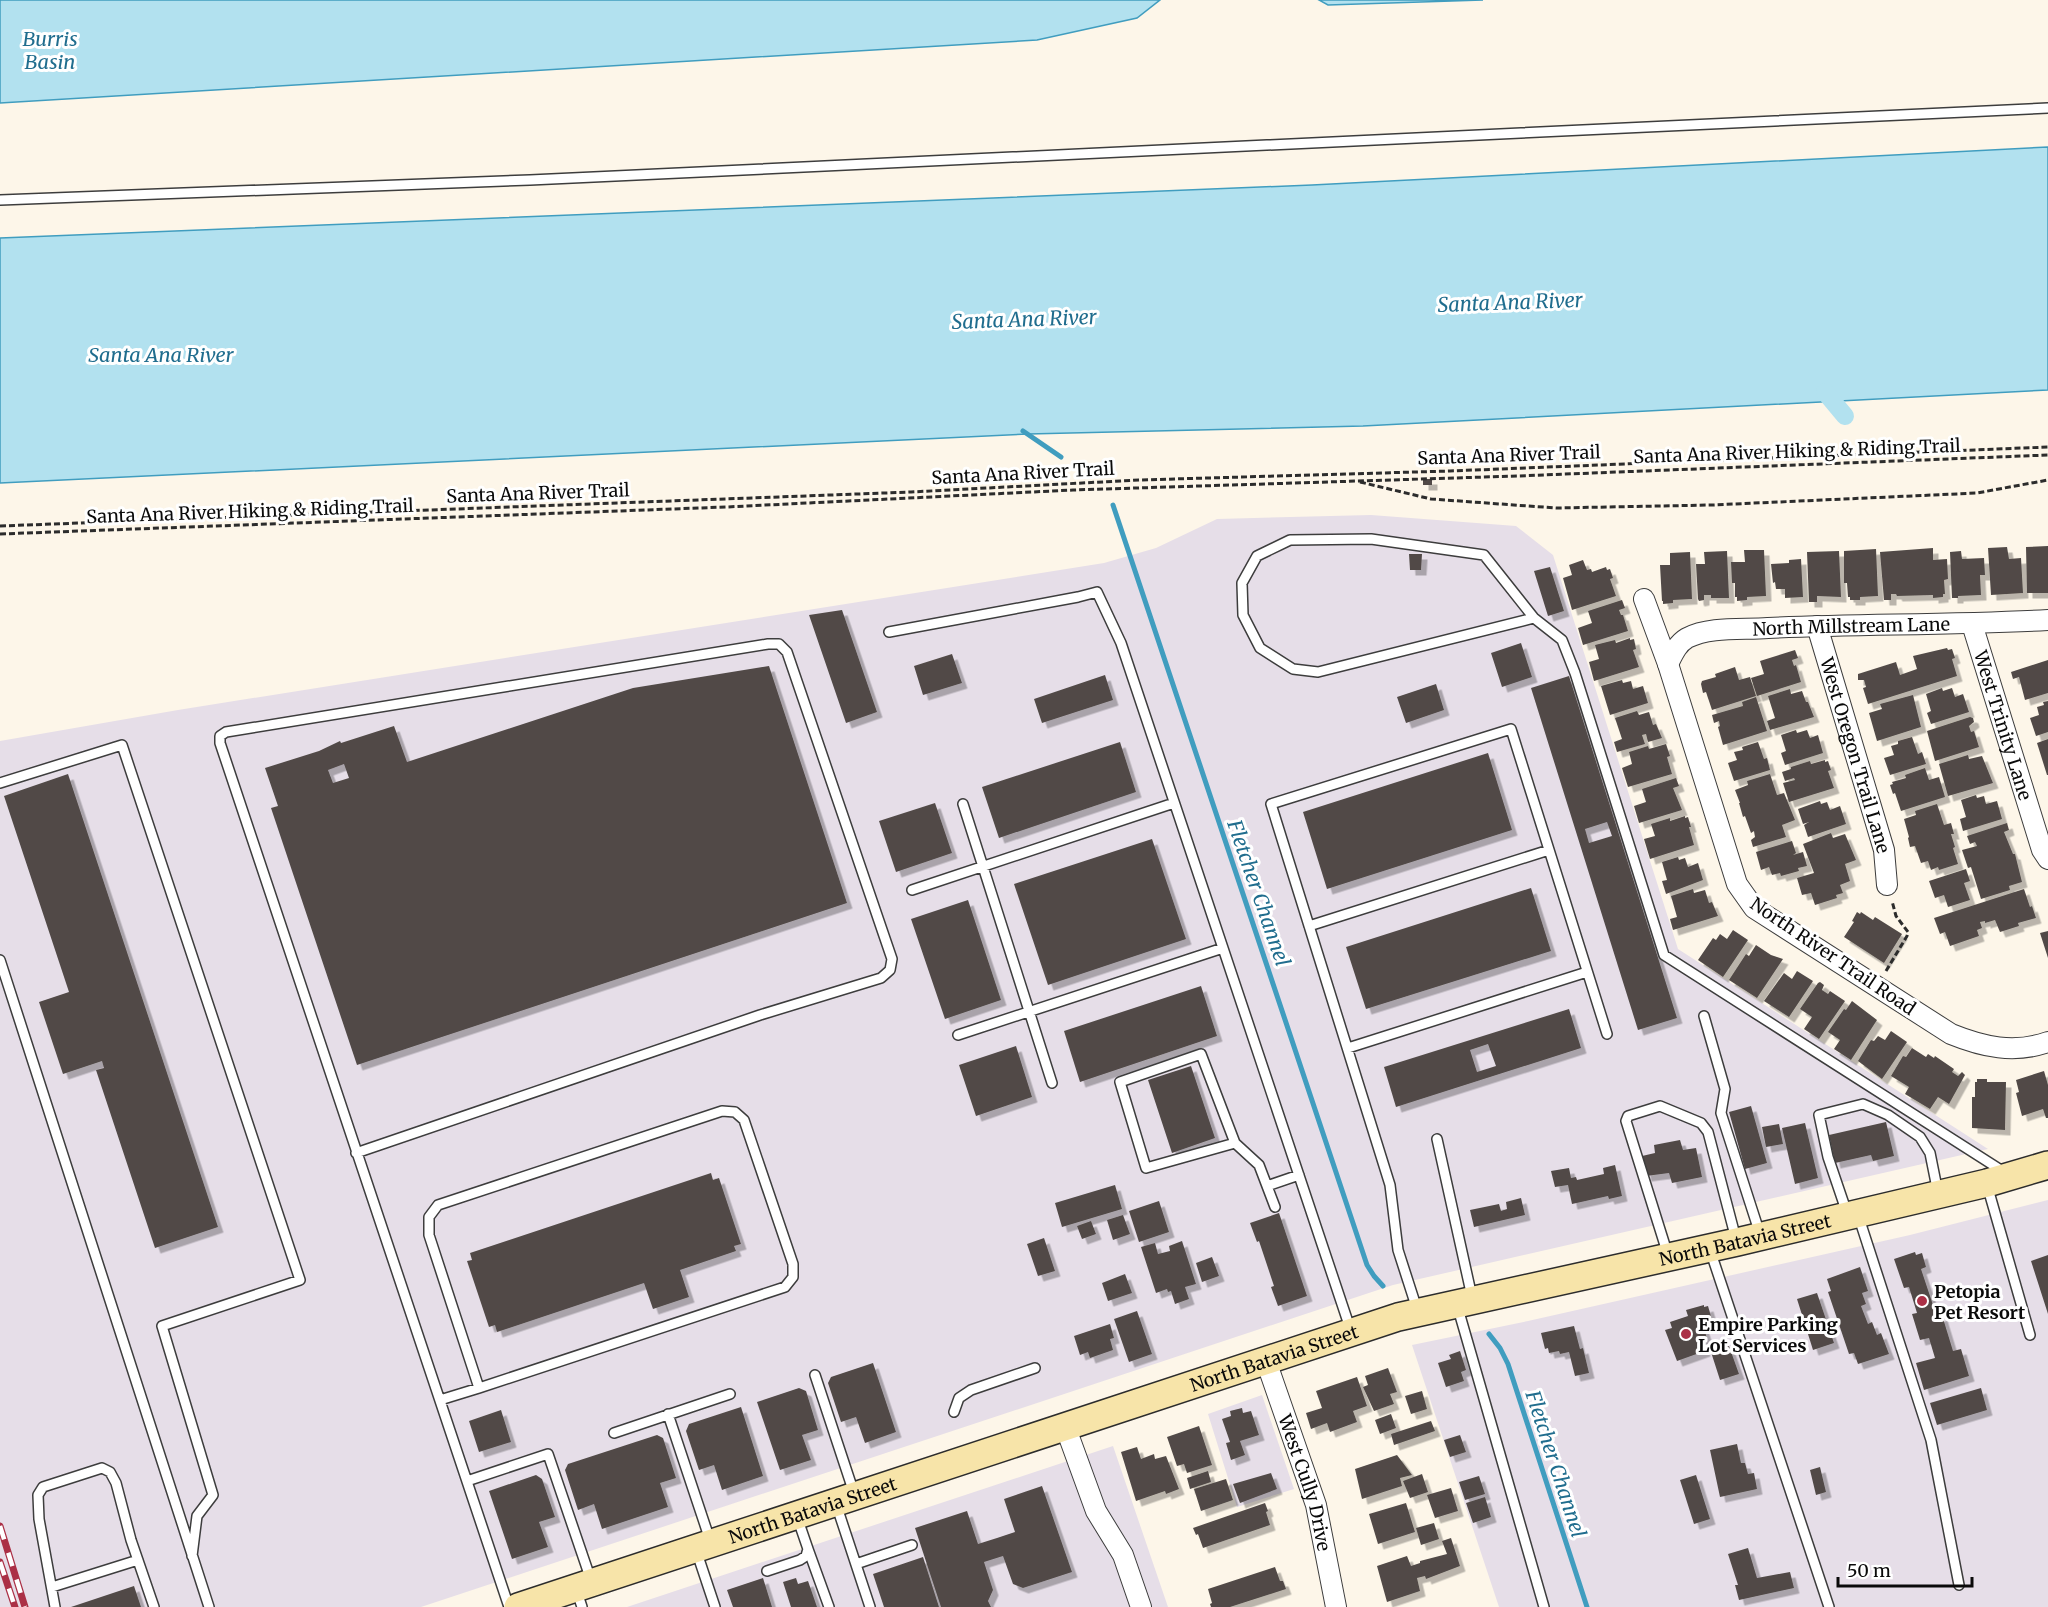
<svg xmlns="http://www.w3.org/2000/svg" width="2048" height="1607" font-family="Merriweather,serif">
	<defs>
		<filter id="shadow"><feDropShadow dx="5.5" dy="5.5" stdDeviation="0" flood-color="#0004"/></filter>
	</defs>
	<rect width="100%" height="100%" fill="#fdf6e9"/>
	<!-- industrial -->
	<path fill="#e6dee8" d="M1371,515L1516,526L1553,555L1678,949L1988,1149L1393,1285L421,1607H0V741L178,710L1104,563L1156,548L1217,519Z
		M2048,1200V1607H1499L1412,1345L1528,1321L1910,1235Z
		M1262,1395L1294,1489L1237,1507L1208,1414Z
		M1113,1446L1168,1607H627Z"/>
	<!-- water -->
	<path fill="#b2e1ef" stroke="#409dbf" stroke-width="1.5" d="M0,0H1160L1137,18L1037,40L0,103Z
		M1319,0H1483L1328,5Z
		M2048,147V390L1363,426L1028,434L0,483V238L1312,185Z"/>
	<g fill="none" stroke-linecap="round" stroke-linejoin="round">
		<!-- stream -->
		<path stroke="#409dbf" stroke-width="5" d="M1023,431L1061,457
			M1113,505L1367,1265L1374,1276L1383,1286
			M1489,1334L1500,1348L1508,1364L1587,1607"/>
		<!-- canal -->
		<path stroke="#b2e1ef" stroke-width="18" d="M1825,392L1845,416"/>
	</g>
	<!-- building -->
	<path fill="#514a47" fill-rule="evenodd" filter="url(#shadow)" d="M1423,479H1432V485H1423Z
		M2048,546V593H2027L2026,547Z
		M2007,547L2009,559L2021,558L2023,593L1991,595L1988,548Z
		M1933,548V560L1947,559L1948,579L1944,580L1945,594H1943V597L1933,598V595L1897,596L1896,594H1891V600H1884L1880,552Z
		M1876,549L1878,596L1860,597V600H1850V597H1848L1847,583H1844V551Z
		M1744,550H1764L1766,596L1747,597V600L1737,601V597H1735V583H1732L1731,562H1745Z
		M1727,551L1729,598H1711V595H1704V600L1699,601L1698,599L1696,564H1705L1704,552Z
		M1839,551L1841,597L1817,596V602H1809L1807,552Z
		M1961,551L1962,559L1984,558L1985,575H1980L1981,595L1958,596V598H1952L1950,552Z
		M1690,552L1692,599L1673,600V603L1663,604V601H1662L1660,565H1670V553Z
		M1409,554H1422L1421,570H1410Z
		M1801,559L1803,597L1785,598V589H1776L1775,582L1773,583L1771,564L1789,563V560Z
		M1583,560L1587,570L1591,569L1592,572L1606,567L1607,570L1610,569L1613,578L1610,579L1616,596L1572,610L1563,578L1572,575L1569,565Z
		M1550,567L1564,611L1548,616L1534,571Z
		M1622,600L1625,608L1619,610L1621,615H1623L1628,631L1583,645L1578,628L1592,623L1588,611Z
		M842,610L877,712L846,723L809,615Z
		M1630,638V640L1634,639L1636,649L1633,650L1639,667L1594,681L1589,662L1599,659L1595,645L1615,640L1616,643Z
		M1521,643L1532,677L1502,687L1491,653Z
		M1947,648L1948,650L1952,649L1955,658L1952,659L1957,676L1868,704L1863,688L1866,687L1864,680H1858V674L1896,662L1900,675L1917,669L1913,656Z
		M1795,650L1798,658L1792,660L1794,666L1796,665L1801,682L1757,696L1751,678L1764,674L1760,661Z
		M952,654L962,683L923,695L914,666Z
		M2048,660V693L2025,700L2019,677L2013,679L2011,672Z
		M769,666L847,903L357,1065L271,808L278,806L265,768L319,751L340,741L341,743L394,726L407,762L633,688ZM344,764L349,778L333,783L328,770Z
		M1735,667L1739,680L1750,677L1756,696L1712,710L1706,692L1703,693L1701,684L1702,681L1716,677L1715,674Z
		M1105,675L1113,700L1042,723L1034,699Z
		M1569,676L1677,1018L1638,1030L1531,688ZM1607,822L1612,836L1589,843L1585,829Z
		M1622,680L1623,683L1631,681L1633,689L1643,686L1648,703L1610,715L1601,686Z
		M1436,684L1444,710L1406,723L1397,697Z
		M1942,688L1943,691L1952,688L1955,697L1963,694L1969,712L1931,724L1927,713L1931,711L1926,694Z
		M1790,689L1791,694L1802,691L1806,702H1808L1814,717L1770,730L1767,721L1775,718L1768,696Z
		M1913,695L1921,727L1877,741L1869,713L1882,709L1880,704Z
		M1756,697L1767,731L1723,745L1718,727L1720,726L1719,721L1714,723L1712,715L1743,706L1742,702Z
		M2048,701V732L2036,736L2030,718L2039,715L2037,707L2044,705L2043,702Z
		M1637,711L1639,715L1649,712L1653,725L1656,724L1662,738L1648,742L1646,734L1642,735L1645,744L1617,752L1614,742L1622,739L1615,718Z
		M1970,717L1973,718L1974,722L1969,726L1971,732L1974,731L1979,747L1935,761L1927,731Z
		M1796,730L1797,733L1807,730L1810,738L1818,735L1823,753L1785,765L1781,753L1786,751L1781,735Z
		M1912,737L1918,754L1922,752L1926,764L1890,775L1884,758L1894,755L1891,746L1898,744V741Z
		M2048,739V775H2047L2037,743Z
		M1120,742L1136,792L999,838L982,787Z
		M1758,742L1764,759L1767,758L1770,770L1734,781L1728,763L1737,760L1734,752L1743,750L1742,747Z
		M1666,744L1670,756L1667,757L1672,774L1628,787L1622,768L1632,764L1629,752L1648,746L1649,749Z
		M1488,753L1512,830L1327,889L1303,812Z
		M1968,755L1969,759L1982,756L1993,783L1948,796L1939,764Z
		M1825,760V762L1828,761L1831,770L1828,771L1834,788L1789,802L1783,783L1795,780L1794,778L1785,781L1782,772L1791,769V767L1810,761L1811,764Z
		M1925,768L1929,780L1939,777L1945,797L1901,811L1895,793L1893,794L1890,785L1893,784L1892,782L1906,778L1905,775Z
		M68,774L218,1227L155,1248L96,1070L104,1068L102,1061L63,1074L39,1002L69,992L4,796Z
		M1770,774L1777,795L1784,793L1795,820L1782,825L1786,837L1753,847L1751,840L1755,837L1754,831L1751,833L1745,816L1743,817L1739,803H1740L1735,790L1748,785L1747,781Z
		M1676,778L1679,786L1673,788L1682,810L1639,823L1634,806L1646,802L1642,789Z
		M1976,795L1977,798L1984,796L1986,804L1997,801L2002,819L1963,831L1960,819L1966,817L1961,800Z
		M1820,801L1821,804L1827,802L1830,810L1840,806L1846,824L1808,837L1804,825L1809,822L1803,824L1798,809Z
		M935,803L952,853L896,872L879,821Z
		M1937,804L1944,825L1951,823L1954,834H1951L1955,847L1953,848L1958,864L1939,870L1938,867L1931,870L1928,861L1921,863L1915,846L1910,847L1908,838L1909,837L1904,819L1916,815L1915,811Z
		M1685,816V818L1688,817L1691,827H1689L1694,845L1650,859L1644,839L1655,836L1651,824L1670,818V821Z
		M2007,823L2009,830L2004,832L2013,854H2015L2022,882L2009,886L2010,890L1981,899L1971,867L1968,868L1962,850L1977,846L1975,842L1970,844L1967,836Z
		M1831,833L1833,838L1845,834L1856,860L1845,864L1850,881L1840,885L1843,893L1836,895L1837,898L1815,905L1811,893L1802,895L1797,878L1814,873L1803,844Z
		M1152,839L1186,939L1048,985L1014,884Z
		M1792,841L1796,853L1793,855L1803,852L1807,866L1798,868L1799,871L1781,876L1780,873L1772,875L1769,867L1761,870L1756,852Z
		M1678,857L1679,860L1685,858L1688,867L1698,863L1703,880L1666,894L1662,881L1667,880L1662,862Z
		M1966,869L1970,881L1964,883L1970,900L1948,907L1944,895L1935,898L1929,881Z
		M1531,888L1551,951L1366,1009L1346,947Z
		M1693,889L1694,893L1705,890L1709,903L1712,902L1718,916L1673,930L1670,919L1677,917L1671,896Z
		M2024,889L2030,907L2032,906L2036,918L2018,923L2019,926L2000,932L1995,920L1985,923V921L1980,922L1982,928L1977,930L1979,936L1950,946L1945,932L1940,934L1934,918Z
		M968,900L1001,1000L945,1019L911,919Z
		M1857,912L1860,914L1861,912L1873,920L1875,917L1902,934L1884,963L1844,937L1854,922L1852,921Z
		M1733,930L1748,940L1723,977L1698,960L1713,938L1716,940L1720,934L1727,939Z
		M2048,931V958L2040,933Z
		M1756,945L1771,955L1783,959L1757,998L1729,980L1746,954L1749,956Z
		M1797,971L1813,981L1789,1017L1764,1001L1784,973L1792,979Z
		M1820,982L1824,985L1822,990L1828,994L1830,991L1845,1001L1819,1039L1804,1029L1812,1017L1800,1009L1818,983Z
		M1201,986L1217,1036L1080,1082L1064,1031Z
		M1852,1001L1877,1020L1851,1060L1834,1049L1840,1040L1828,1032L1844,1009L1846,1010Z
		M1569,1009L1581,1048L1396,1107L1384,1067ZM1488,1044L1496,1066L1477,1072L1470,1050Z
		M1891,1031L1907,1042L1882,1079L1858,1061L1871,1040L1874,1041L1878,1036L1885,1040Z
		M1016,1046L1032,1097L976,1116L959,1065Z
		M1912,1048L1926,1057L1928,1054L1934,1058L1935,1056L1954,1069L1952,1072L1958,1076L1962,1072L1965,1075L1949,1104L1938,1097L1930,1109L1905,1094L1909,1087L1891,1076L1903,1056L1906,1057Z
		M1191,1066L1215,1138L1172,1153L1148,1080Z
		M2044,1071L2048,1085V1118H2046L2043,1109L2022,1116L2016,1093L2019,1092L2016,1080Z
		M1977,1079H1987V1082H2006L2005,1130L1972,1128V1097H1975V1082H1977Z
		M1751,1106L1767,1163L1745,1169L1729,1112Z
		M1886,1122L1894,1156L1873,1161L1871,1155L1835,1163L1829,1135Z
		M1805,1123L1818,1178L1795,1184L1782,1128Z
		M1779,1124L1783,1144L1766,1147L1762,1127Z
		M1680,1140L1683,1150L1696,1148L1702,1177L1672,1183L1669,1173L1646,1176L1642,1156L1655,1153L1654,1145Z
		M1615,1165L1622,1196L1609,1199L1608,1196L1572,1204L1568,1185L1555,1187L1551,1171L1569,1168L1571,1178L1576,1177L1577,1180L1604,1174L1603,1168Z
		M711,1173L713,1180L719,1178L741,1244L734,1246L736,1251L680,1270L689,1297L653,1309L644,1283L497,1332L495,1325L489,1327L467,1261L472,1260L470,1253Z
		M1115,1185L1122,1209L1062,1227L1055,1203Z
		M1521,1198L1525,1215L1474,1227L1470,1210L1499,1204L1501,1211L1507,1209L1506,1202Z
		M1159,1201L1169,1232L1139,1242L1129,1211Z
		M1279,1213L1307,1296L1278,1306L1271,1287L1274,1286L1259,1241L1257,1242L1250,1223Z
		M1123,1215L1130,1234L1113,1240L1107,1220Z
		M1091,1221L1096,1234L1082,1239L1077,1226Z
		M1044,1238L1055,1271L1038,1276L1027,1244Z
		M1182,1241L1196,1284L1185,1287L1189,1299L1175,1304L1171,1291L1168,1292L1167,1289L1156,1293L1141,1247L1155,1243L1158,1254L1170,1251L1169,1246Z
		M1915,1252L1916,1255L1922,1253L1926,1267L1921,1269L1937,1317L1942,1315L1953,1351L1961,1349L1969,1376L1924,1390L1916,1363L1935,1358L1929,1338L1920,1340L1912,1314L1917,1313L1909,1287L1904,1288L1894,1259Z
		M2048,1255V1314L2031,1261Z
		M1212,1257L1219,1276L1202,1282L1196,1263Z
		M1860,1267L1868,1291L1862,1293L1866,1304L1861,1306L1868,1324L1872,1322L1877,1335L1881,1333L1889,1354L1858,1364L1854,1353L1849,1354L1828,1292L1831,1291L1827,1279Z
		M1125,1274L1132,1293L1108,1301L1102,1283Z
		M1817,1293L1834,1343L1813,1350L1797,1299Z
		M1704,1305V1307L1708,1306L1712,1320L1702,1323L1707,1338L1701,1340L1705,1351L1677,1361L1665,1330L1672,1328L1670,1322L1688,1316L1686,1310Z
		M1137,1311L1152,1354L1129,1362L1114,1319Z
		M1110,1324L1114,1338L1110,1339L1113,1350L1090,1358L1088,1352L1080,1355L1074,1336Z
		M1574,1326L1580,1349L1583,1348L1589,1373L1575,1376L1569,1352L1560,1354L1559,1351L1549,1353L1548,1348L1545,1349L1541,1333Z
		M1729,1346L1739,1374L1720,1380L1711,1352Z
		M1460,1351L1466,1370L1461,1372L1464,1381L1446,1387L1438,1363L1451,1359L1449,1355Z
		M873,1363L896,1432L865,1443L856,1417L841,1422L828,1383L831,1377Z
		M1388,1368L1397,1392L1390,1394L1394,1404L1374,1411L1363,1387L1368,1385L1365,1376Z
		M1357,1377L1367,1406L1353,1411L1357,1422L1330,1432L1327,1423L1311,1429L1306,1413L1322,1408L1316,1391Z
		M799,1388L806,1391L818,1430L802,1435L811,1460L780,1470L757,1402Z
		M1981,1388L1987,1410L1937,1425L1930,1403Z
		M1422,1391L1427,1409L1411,1414L1405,1396Z
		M741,1407L763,1476L722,1490L714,1465L699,1470L686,1431L689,1424Z
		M1242,1408L1243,1413L1251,1411L1259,1435L1240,1441L1245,1455L1231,1460L1226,1443L1230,1442L1222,1419L1231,1416L1230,1411Z
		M501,1410L511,1442L479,1452L469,1421Z
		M1391,1414L1396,1428L1380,1434L1375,1420Z
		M1431,1421L1435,1431L1394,1445L1391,1434Z
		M1199,1426L1212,1465L1187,1473L1184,1464L1177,1466L1167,1437Z
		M657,1435L663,1438L676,1478L660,1483L668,1507L602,1529L594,1504L578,1510L565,1470L568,1464Z
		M1460,1435L1466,1452L1450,1457L1444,1440Z
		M1737,1444L1741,1463H1745L1748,1474L1754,1473L1757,1489L1720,1497L1710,1450Z
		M1137,1447L1141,1459L1154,1454L1155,1459L1166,1456L1179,1489L1166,1494L1165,1491L1136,1501L1121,1452Z
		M1397,1455L1412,1475L1400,1478L1402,1486L1362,1499L1355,1469Z
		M1820,1467L1826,1492L1816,1495L1810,1470Z
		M1208,1471L1211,1482L1190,1489L1187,1478Z
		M1271,1473L1277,1489L1240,1503L1233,1484Z
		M1422,1474L1428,1492L1410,1498L1403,1481Z
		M536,1475L542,1479L555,1517L539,1522L548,1547L512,1559L489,1491Z
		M1696,1475L1710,1519L1694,1524L1680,1480Z
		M1479,1476L1485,1494L1465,1500L1459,1482Z
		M1226,1479L1233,1500L1201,1511L1194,1489Z
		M1042,1486L1072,1572L1023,1588L1013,1584L1003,1556L984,1562L993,1590L988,1601L991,1607H941L915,1528L967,1511L978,1544L997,1538L1015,1532L1004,1499Z
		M1451,1488L1458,1511L1435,1518L1427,1495Z
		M1485,1497L1491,1517L1473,1523L1466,1503Z
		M1265,1503L1268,1511L1266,1512L1270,1525L1203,1548L1198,1534L1196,1535L1193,1528Z
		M1406,1503L1415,1532L1378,1544L1369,1514Z
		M1434,1523L1439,1539L1421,1545L1416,1528Z
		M1451,1538L1460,1566L1426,1579L1425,1576L1417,1578L1420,1591L1387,1602L1377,1566L1407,1556L1411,1566L1420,1563V1561L1447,1554L1442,1541Z
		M1748,1548L1757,1578L1790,1572L1794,1588L1739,1600L1735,1585H1738L1728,1554Z
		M923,1557L939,1607H884L873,1574Z
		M1275,1567L1280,1581H1283L1286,1589L1230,1607H1211L1210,1604L1212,1603L1208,1589Z
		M763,1578L772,1607H733L727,1590Z
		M796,1578L798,1584L808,1581L817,1607H791L783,1582Z
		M134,1586L141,1607H71Z"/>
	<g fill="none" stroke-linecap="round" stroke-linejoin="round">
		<defs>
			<path id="service" d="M0,200L530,180L2048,108
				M1534,618L1318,672L1293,669L1260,648L1243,615L1242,583L1257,556L1290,540L1371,539L1484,555L1534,618L1562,640L1575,673L1664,955L2004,1172
				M889,632L1078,597L1097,592L1121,643L1351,1331
				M0,783L122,745L300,1280L162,1326L213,1495L197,1516L192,1556
				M963,804L1052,1083
				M912,890L1174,803
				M1309,926L1549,850
				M0,960L209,1607
				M1704,1016L1725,1089L1721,1113L1760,1234
				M958,1035L1223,948
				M1348,1048L1587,972
				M1437,1139L1472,1297
				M1235,1143L1146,1168L1120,1082L1201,1054L1235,1143L1259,1165L1275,1207
				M356,1153L760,1015L881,978L890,970L892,959L787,652L779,644H768L226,732L220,736V743L509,1607
				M1987,1185L2030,1335
				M1267,1186L1299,1175
				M1847,1213L1828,1157L1819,1115L1863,1104L1888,1115L1920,1137L1930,1153L1938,1193
				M1858,1215L1931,1440L1959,1585
				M1710,1250L1829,1607
				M1668,1255L1626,1121L1628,1116L1660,1106L1701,1123L1708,1132L1736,1239
				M1457,1305L1544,1607
				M1417,1309L1398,1250L1390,1185L1271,804L1511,729L1607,1034
				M815,1375L854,1493
				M440,1400L479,1388L785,1287L793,1277V1264L744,1120L735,1112L722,1111L438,1205L429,1217V1235L479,1388
				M954,1412L959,1398L971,1390L1035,1368
				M668,1414L710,1540
				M614,1433L730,1394
				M467,1481L548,1454L591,1580
				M836,1504L870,1607
				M808,1549L829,1607
				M696,1550L715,1607
				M856,1564L912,1545
				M767,1571L800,1560L806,1556L808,1549L797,1517
				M52,1587L138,1560
				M576,1589L582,1607
				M55,1607L39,1519L38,1495L43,1487L102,1468L110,1472L116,1483L131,1540L154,1607"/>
			<g id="minor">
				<path d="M1644,599L1668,664L1737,884L1754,908L1951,1034C1983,1047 2014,1054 2048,1042"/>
				<path id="s1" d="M1972,624L2042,850L2048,859"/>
				<path id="s2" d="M1817,626L1884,850L1887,885"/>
				<path id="s3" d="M1668,664C1673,654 1677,644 1687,638C1710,626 1743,630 1768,628C1862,624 1955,625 2048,620"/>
				<path id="s4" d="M1266,1361L1316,1505L1336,1607"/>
				<path d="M1065,1426L1096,1511L1123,1555L1141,1607"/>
			</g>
			<g id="secondary">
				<path id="s5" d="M518,1607L1398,1317L1737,1242L1987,1183L2048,1165"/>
			</g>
		</defs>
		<!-- service casing -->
		<use href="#service" stroke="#3d3d3d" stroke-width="12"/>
		<!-- minor casing -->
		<use href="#minor" stroke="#3d3d3d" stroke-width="22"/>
		<!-- secondary casing -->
		<use href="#secondary" stroke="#2c2c2c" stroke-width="30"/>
		<!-- path -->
		<path stroke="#2c2c2c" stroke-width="3" stroke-dasharray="6 3" stroke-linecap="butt" d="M1360,482L1431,499L1556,508L1712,505L1977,493L2048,480
			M0,526L911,492L1139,480L1450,471L2048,447
			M0,534L726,507L1073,490L1517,476L2048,455
			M1886,971L1907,936L1908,932L1896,916L1892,901"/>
		<!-- service -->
		<use href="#service" stroke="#fff" stroke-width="9"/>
		<!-- minor -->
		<use href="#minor" stroke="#fff" stroke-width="20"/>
		<!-- secondary -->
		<use href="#secondary" stroke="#f7e4a9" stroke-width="27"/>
		<defs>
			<path id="rail" d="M0,1526L25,1607
				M0,1562L15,1607"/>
		</defs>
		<!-- rail casing -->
		<use href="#rail" stroke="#ab3046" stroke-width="7"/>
		<!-- rail -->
		<use href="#rail" stroke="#fff" stroke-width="4.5" stroke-dasharray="14" stroke-linecap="butt"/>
	</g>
	<!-- markers -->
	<g fill="#ab3046" stroke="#fff" stroke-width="2">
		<circle cx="1922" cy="1301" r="6"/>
		<circle cx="1686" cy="1334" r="6"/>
	</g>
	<g text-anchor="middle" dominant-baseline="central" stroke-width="6" stroke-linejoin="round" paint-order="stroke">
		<!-- street labels -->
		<g font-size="18" fill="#0a0a0a" stroke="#fff">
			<text transform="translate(1797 451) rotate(-2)">Santa Ana River Hiking &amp; Riding Trail</text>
			<text transform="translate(1509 455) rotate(-2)">Santa Ana River Trail</text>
			<text transform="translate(1023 473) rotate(-3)">Santa Ana River Trail</text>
			<text transform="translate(538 493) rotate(-2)">Santa Ana River Trail</text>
			<text transform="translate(250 511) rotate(-2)">Santa Ana River Hiking &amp; Riding Trail</text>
			<text stroke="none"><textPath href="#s3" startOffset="198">North Millstream Lane</textPath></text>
			<text stroke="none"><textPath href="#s1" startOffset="106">West Trinity Lane</textPath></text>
			<text stroke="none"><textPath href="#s2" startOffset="135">West Oregon Trail Lane</textPath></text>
			<text transform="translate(1833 956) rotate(34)">North River Trail Road</text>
			<text stroke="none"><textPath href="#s5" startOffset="1282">North Batavia Street</textPath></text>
			<text stroke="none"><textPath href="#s5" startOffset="796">North Batavia Street</textPath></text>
			<text stroke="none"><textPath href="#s4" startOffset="128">West Cully Drive</textPath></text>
			<text stroke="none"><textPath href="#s5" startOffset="310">North Batavia Street</textPath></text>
		</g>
		<!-- poi labels -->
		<g font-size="18" font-weight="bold" fill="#0a0a0a" stroke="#fff" text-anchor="start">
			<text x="1934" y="1291">Petopia<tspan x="1934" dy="21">Pet Resort</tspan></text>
			<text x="1698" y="1324">Empire Parking<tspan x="1698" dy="21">Lot Services</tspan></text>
		</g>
		<!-- water labels -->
		<g font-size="20" font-style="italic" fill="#206d8e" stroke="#fff">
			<text x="50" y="38">Burris<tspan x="50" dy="23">Basin</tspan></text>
			<text transform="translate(1510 302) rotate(-2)">Santa Ana River</text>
			<text transform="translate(1024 319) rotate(-2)">Santa Ana River</text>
			<text x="161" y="354">Santa Ana River</text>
			<text transform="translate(1259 893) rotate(71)">Fletcher Channel</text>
			<text transform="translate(1556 1464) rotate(72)">Fletcher Channel</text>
		</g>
	</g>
	<!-- scale -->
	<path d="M1838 1577v9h134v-9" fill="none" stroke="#0a0a0a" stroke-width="3"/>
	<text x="1847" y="1577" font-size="18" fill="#0a0a0a" stroke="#ffffff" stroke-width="4.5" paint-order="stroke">50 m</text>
</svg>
